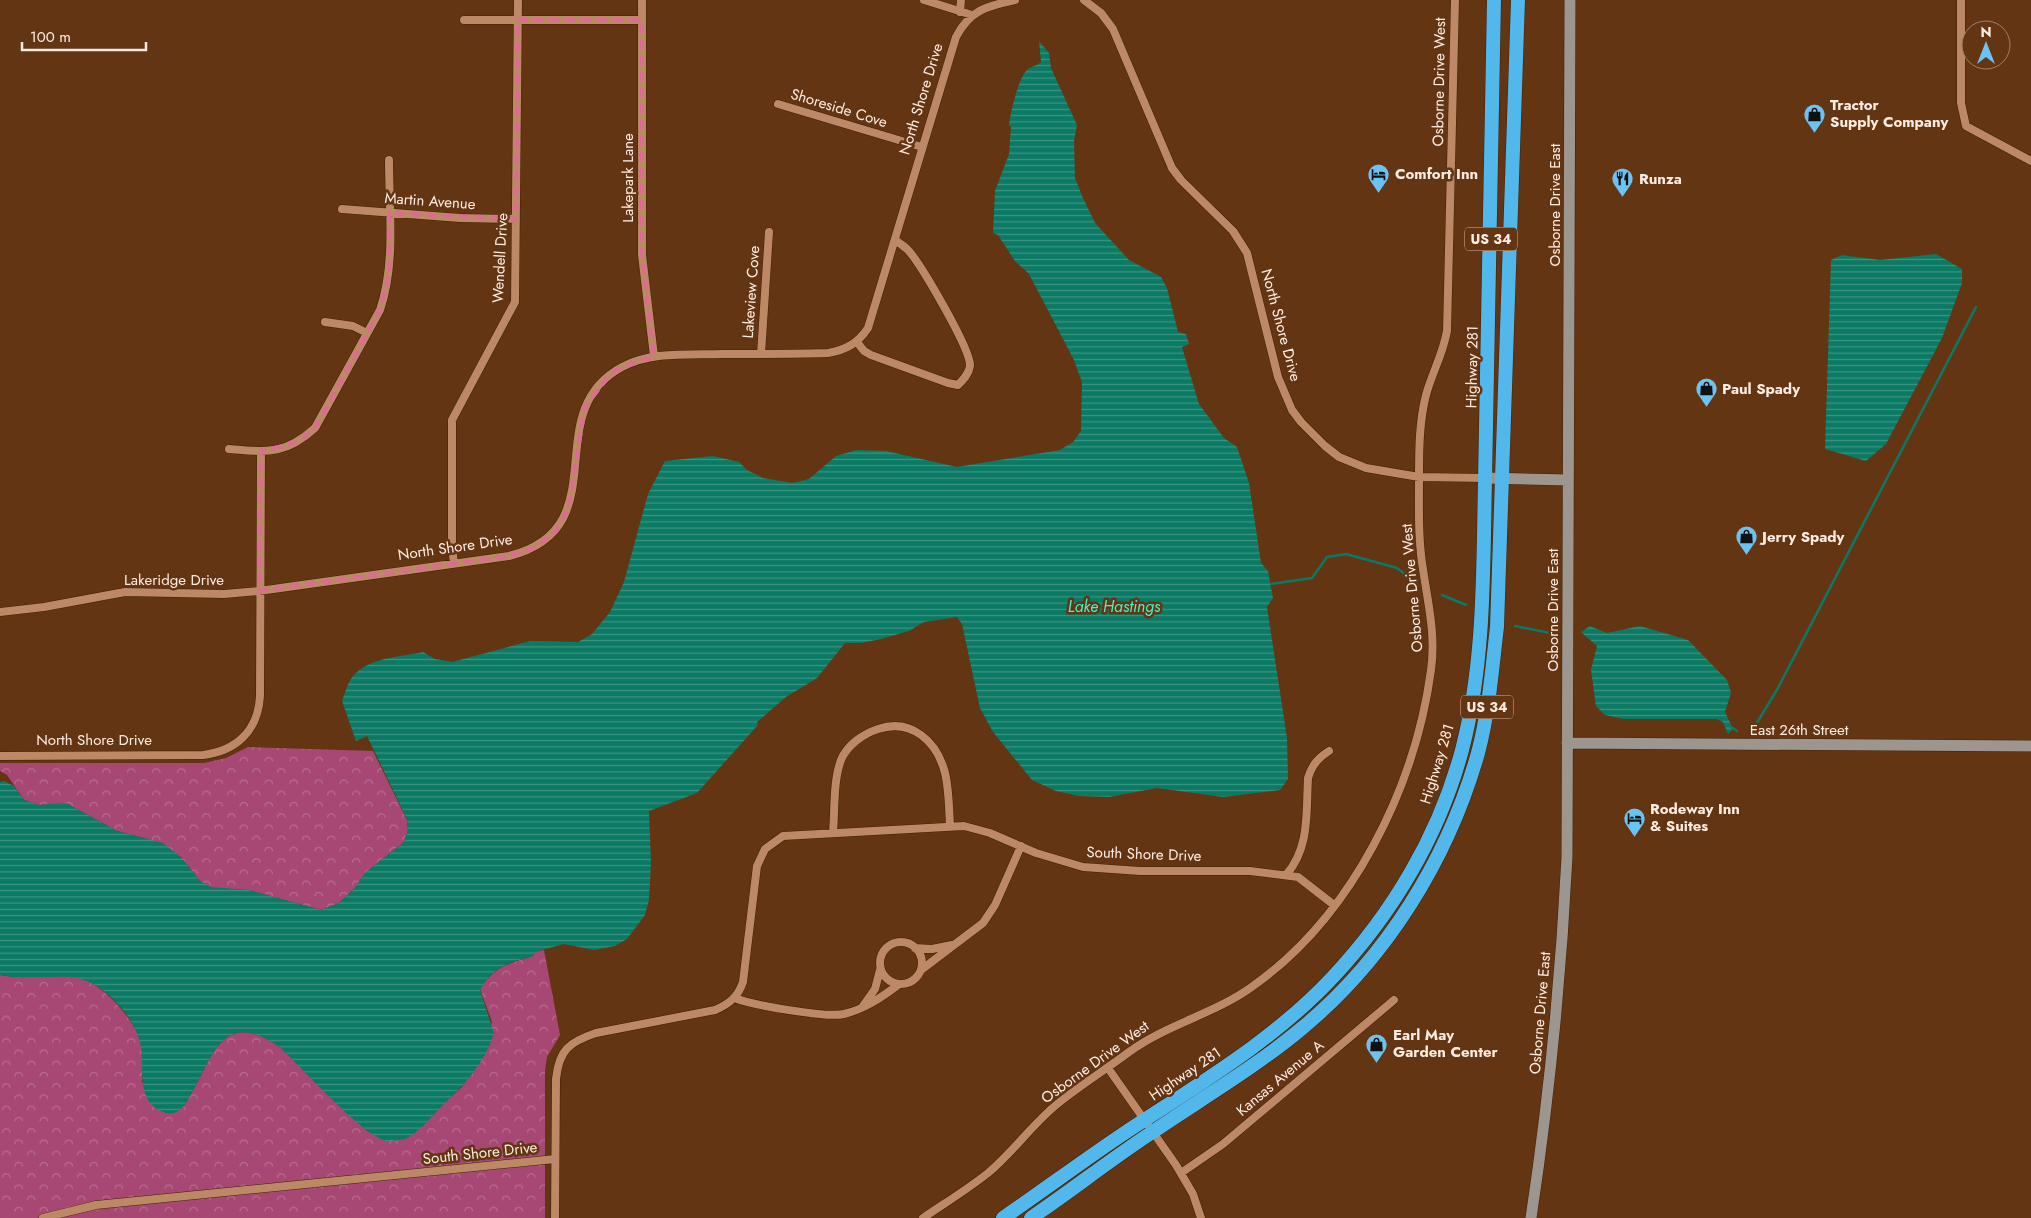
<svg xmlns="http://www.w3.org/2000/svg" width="2031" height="1218" font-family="Jost,sans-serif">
	<defs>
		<pattern id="park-crowns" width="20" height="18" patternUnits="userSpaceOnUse" patternTransform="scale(1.25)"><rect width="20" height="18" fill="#a74874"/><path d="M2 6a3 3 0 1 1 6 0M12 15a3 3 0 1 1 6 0" fill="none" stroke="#b96c8e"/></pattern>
		<pattern id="water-rules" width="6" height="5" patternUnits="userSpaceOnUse" patternTransform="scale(1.25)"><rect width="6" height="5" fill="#0b7a64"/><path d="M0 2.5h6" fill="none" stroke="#3c9481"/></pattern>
	</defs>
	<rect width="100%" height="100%" fill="#633513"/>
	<!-- park -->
	<path fill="url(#park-crowns)" d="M248,747L373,751L407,820L408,830L404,842L365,873L355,888L339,903L321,910L249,890L211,888L200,881L181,857L144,838L117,831L66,803L39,805L24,800L7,775L0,771V763H204L226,758Z
		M544,950L560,1035L547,1057L545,1070V1218H0V975C25,980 51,973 76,977C100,981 133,1017 140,1040C144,1054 143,1068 142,1082L184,1106C212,1064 218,1003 281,1048L367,1131L386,1141H395L405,1138L462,1087L492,1022L480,989C495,966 508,964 533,956L535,952Z"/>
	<!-- water -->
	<path fill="url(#water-rules)" d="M1039,41L1049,53L1051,68L1077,125L1074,141L1075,178L1083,198L1095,223L1129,260L1161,277L1167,288L1178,332L1186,334L1189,344L1182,347L1199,404L1224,438L1237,447L1249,483L1261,563L1268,571L1273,598L1267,607L1287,738L1288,779L1280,790L1223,797L1157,788L1109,797L1079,796L1056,791L1032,780L993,732L980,708L962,624L957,617L924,622L909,631L881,639L861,643H845L817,678L786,697L757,722L758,725L697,793L649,811L651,863L649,900L645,915L627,939L615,946L594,950L564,944L535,952L533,956C508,963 494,966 480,990L494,1033C484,1064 465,1084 442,1106C431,1117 419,1133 405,1139C400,1140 391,1142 386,1141C362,1135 302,1068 281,1048C218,1003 212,1064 184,1106C177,1113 171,1116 161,1111C133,1099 147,1061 139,1039C137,1031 131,1021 127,1015C81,956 57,986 0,975V782L4,781L14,786L24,800L39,805L66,803L117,831L163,843L181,857L200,881L211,887L249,890L321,910L339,903L355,888L365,873L404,842L408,830L407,819L367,736L356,741L342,701C345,693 348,682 353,676C369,657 401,657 423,652L435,659L452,662L530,641L578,642L592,634L610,612L624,582L648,494L665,461L713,456L739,462L747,470L763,478L792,483L809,479L836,456L856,450L886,451L957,467L1060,450L1073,442L1081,431L1082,382L1074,360L1029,274L1015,261L998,235L993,233L995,191L1009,154L1011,127L1009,125C1011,111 1018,79 1027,70C1031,66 1037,66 1041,62Z
		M1936,254L1962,269V283L1942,338L1886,444L1866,461L1825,449L1831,260L1842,255L1880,260Z
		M1590,626L1607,633L1640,626L1688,640L1727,680L1731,693L1725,712L1733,729L1728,734L1723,722L1716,719H1623L1605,715L1596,706L1591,670L1597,646L1581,632Z"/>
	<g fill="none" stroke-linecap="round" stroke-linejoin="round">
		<!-- stream -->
		<path stroke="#0b7a64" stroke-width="2.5" d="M1271,584L1312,578L1327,557L1346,554L1397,568L1411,579
			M1442,595L1466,605
			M1515,626L1555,634
			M1731,727L1737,731
			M1752,731L1778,688L1976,307"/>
		<defs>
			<path id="street" d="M642,0V255L654,356
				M924,0L972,15
				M1084,0L1101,13L1113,29L1172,168L1181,180L1233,231L1247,253L1278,377L1292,410L1301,422L1325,446L1339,457L1366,468L1419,477L1485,478
				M1961,0V103L1966,126L2031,161
				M960,12L961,0
				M464,20H642
				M778,104L922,147
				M342,209L460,218L516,219
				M325,322L353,326L367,333
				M857,342L864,351L871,355L948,383L958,385C963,380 969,374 970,366C971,349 920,263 908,250C904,246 899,243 895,240
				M761,354L769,232
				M229,449C268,452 285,455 315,428L380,310C396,263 389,209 389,160
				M454,563L452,548V420L515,302L518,0
				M0,612L44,607L125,592L224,594L259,591L509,556C620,528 536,413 622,367C652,351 689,355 722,354C758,354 793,354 828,353C846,350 858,343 868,328L956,37C970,10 987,6 1015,0
				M0,756L203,755C236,751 258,731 260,696L261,451
				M833,832C835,810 833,781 841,760C847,745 863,734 878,729C911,718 937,741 945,773C949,789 949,809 950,826
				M1286,875C1310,848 1306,812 1308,778C1312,765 1318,758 1329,751
				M880 963a21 21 0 1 1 42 0a21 21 0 1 1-42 0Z
				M915,948L932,949L952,945
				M921,970L983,923L995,905L1021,846
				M734,998C753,1005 825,1018 844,1014C865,1009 882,997 898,985
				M863,1006L875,989L880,970
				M1108,1068L1176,1165L1193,1194L1201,1218
				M1181,1173L1223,1144L1394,1000
				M43,1218L96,1205L555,1159
				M555,1218L556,1079C559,1050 569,1042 596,1033L715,1010C729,1004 738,997 743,982L757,866L765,849L783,836L964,826L990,833L1036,853L1083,867L1140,871H1250L1298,877L1334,905
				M923,1218C945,1203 968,1189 988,1173C1013,1152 1031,1126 1056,1105C1079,1086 1105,1070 1129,1052C1167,1024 1215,1014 1253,986C1352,916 1415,788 1431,670C1436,635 1428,604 1423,569C1418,540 1419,509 1419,479C1419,452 1419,422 1426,395C1432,373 1443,354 1447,331L1455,0"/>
			<path id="secondary" d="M1485,478L1568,480
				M1567,743L2031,746
				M1531,1218C1549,1098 1561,978 1567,857L1570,0"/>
			<path id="highway" d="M1003,1218C1044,1190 1084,1160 1126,1132C1197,1085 1273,1041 1332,978C1392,914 1439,836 1462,750C1485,662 1483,570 1485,480C1489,320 1492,160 1494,0
				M1031,1218C1072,1190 1110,1160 1151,1133C1201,1099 1254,1068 1301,1029C1386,959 1448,859 1478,753C1489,712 1492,669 1497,627L1518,0"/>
		</defs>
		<!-- street casing -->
		<use href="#street" stroke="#411f05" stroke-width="9"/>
		<!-- secondary casing -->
		<use href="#secondary" stroke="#411f05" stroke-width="12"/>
		<!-- highway casing -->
		<use href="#highway" stroke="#411f05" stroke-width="15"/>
		<!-- street -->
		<use href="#street" stroke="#bc8866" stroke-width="8"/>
		<!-- secondary -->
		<use href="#secondary" stroke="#9c968e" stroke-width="11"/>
		<!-- highway -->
		<use href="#highway" stroke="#52b7ea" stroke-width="14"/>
	</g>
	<!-- marked area -->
	<path fill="none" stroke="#da6d91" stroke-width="4" stroke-dasharray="10 6" stroke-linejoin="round" d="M518,20H642V255L654,356L622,367L609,376L585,407L569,505L557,530L537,547L509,556L259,591L261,451L299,442L315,428L380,310L389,275V213L516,219Z"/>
	<!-- icons -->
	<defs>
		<symbol id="shop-pin" viewBox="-11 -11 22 30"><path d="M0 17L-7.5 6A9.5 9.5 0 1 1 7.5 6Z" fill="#6bc3f2" stroke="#633513"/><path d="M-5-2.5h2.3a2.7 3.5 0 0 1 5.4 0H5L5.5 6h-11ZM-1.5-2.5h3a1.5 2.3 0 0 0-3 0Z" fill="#111"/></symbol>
		<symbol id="hotel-pin" viewBox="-11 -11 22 30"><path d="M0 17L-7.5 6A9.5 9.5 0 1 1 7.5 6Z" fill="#6bc3f2" stroke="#633513"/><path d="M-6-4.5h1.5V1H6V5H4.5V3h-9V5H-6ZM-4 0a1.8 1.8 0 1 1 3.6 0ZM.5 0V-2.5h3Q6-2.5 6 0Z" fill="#111"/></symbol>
		<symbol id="restaurant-pin" viewBox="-11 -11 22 30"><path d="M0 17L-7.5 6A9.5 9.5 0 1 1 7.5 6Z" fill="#6bc3f2" stroke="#633513"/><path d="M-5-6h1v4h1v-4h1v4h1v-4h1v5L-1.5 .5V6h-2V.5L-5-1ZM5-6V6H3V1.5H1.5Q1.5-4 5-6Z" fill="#111"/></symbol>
	</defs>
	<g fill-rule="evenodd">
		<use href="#shop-pin" x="1802" y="102" width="25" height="34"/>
		<use href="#hotel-pin" x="1366" y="162" width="25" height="34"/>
		<use href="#restaurant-pin" x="1610" y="166" width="25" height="34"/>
		<use href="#shop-pin" x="1694" y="376" width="25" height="34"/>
		<use href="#shop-pin" x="1734" y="524" width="25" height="34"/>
		<use href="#hotel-pin" x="1622" y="806" width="25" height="34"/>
		<use href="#shop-pin" x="1364" y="1032" width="25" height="34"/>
	</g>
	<g text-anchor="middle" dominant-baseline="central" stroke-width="5" stroke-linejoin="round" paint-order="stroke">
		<!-- shield labels -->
		<g fill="#633513" stroke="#d0b6a5" stroke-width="1">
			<rect x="1465" y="227.5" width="52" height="23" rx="4"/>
			<rect x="1461" y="695.5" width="52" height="23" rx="4"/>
		</g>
		<g font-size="14" font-weight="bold" fill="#ffede3">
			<text x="1491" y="239">US 34</text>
			<text x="1487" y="707">US 34</text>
		</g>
		<!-- street labels -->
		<g font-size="15" fill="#ffede3" stroke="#633513">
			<text transform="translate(1439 82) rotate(-89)">Osborne Drive West</text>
			<text transform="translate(921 99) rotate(-73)">North Shore Drive</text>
			<text transform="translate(839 108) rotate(17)">Shoreside Cove</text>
			<text transform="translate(628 178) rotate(-90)">Lakepark Lane</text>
			<text transform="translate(430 201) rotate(4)">Martin Avenue</text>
			<text transform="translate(1555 205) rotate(-90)">Osborne Drive East</text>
			<text transform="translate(500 258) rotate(-87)">Wendell Drive</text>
			<text transform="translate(751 292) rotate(-86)">Lakeview Cove</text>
			<text transform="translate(1281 325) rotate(75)">North Shore Drive</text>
			<text transform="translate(1472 367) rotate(-89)">Highway 281</text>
			<text transform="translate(455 547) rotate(-8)">North Shore Drive</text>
			<text x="174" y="580">Lakeridge Drive</text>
			<text transform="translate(1412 588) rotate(-95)">Osborne Drive West</text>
			<text transform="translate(1553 610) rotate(-90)">Osborne Drive East</text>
			<text x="1799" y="730">East 26th Street</text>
			<text x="94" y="740">North Shore Drive</text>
			<text transform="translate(1437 764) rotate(-73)">Highway 281</text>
			<text transform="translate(1144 854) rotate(2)">South Shore Drive</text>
			<text transform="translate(1540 1013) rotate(-85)">Osborne Drive East</text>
			<text transform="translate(1095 1062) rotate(-36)">Osborne Drive West</text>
			<text transform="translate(1185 1074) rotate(-34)">Highway 281</text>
			<text transform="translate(1280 1078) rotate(-40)">Kansas Avenue A</text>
			<text transform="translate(480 1153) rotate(-6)">South Shore Drive</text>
		</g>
		<!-- poi labels -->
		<g font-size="15" font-weight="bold" fill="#ffede3" stroke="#633513" text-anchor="start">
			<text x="1830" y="105">Tractor<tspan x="1830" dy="17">Supply Company</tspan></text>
			<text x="1395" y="174">Comfort Inn</text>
			<text x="1639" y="179">Runza</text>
			<text x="1722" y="389">Paul Spady</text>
			<text x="1762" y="537">Jerry Spady</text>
			<text x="1650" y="809">Rodeway Inn<tspan x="1650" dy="17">&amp; Suites</tspan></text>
			<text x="1393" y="1035">Earl May<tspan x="1393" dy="17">Garden Center</tspan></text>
		</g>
		<!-- water labels -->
		<g font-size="16" font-style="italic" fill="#40f5cc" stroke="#633513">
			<text x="1114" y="606">Lake Hastings</text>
		</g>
	</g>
	<!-- north arrow -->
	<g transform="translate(1986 45)"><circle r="24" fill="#633513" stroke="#a17f66"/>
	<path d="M0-4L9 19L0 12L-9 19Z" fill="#6bc3f2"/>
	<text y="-8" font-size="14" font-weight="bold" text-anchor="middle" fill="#ffede3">N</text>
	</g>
	<!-- scale -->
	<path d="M22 42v8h124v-8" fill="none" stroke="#ffede3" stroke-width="2.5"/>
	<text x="30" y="42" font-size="15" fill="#ffede3" stroke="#633513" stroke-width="4" paint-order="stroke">100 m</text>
</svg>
